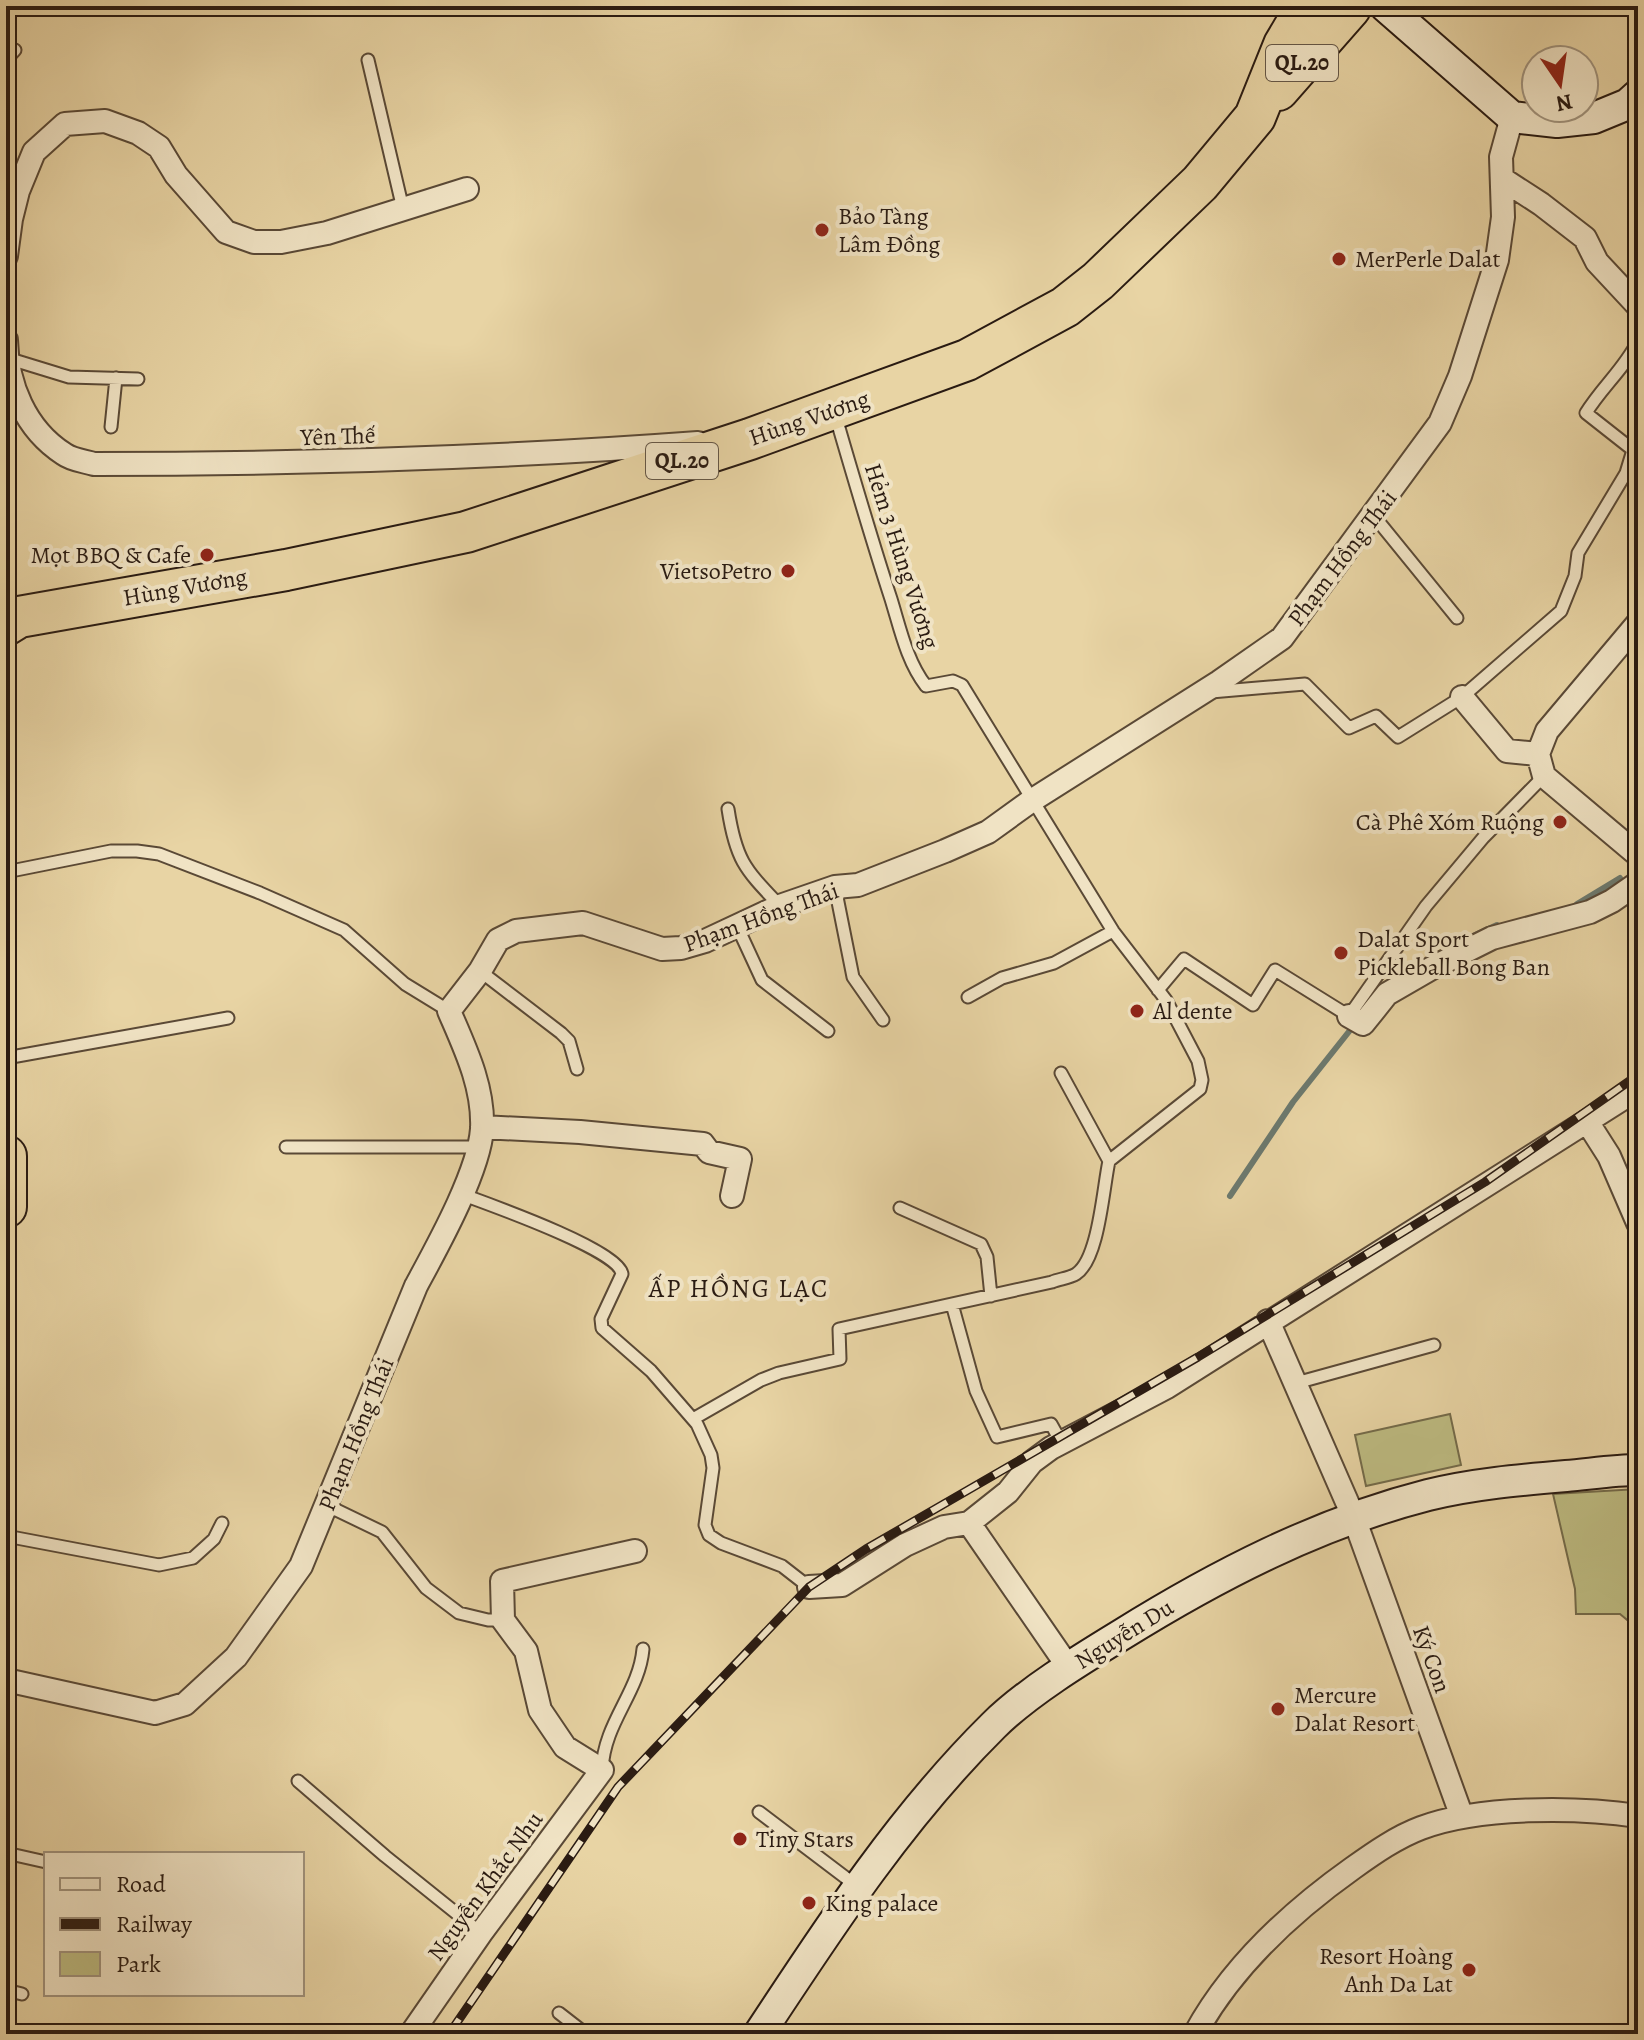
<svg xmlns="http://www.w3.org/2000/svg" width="1644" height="2040" font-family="Alegreya,serif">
	<rect width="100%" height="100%" fill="#e8d4a4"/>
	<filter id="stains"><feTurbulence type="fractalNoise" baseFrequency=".0025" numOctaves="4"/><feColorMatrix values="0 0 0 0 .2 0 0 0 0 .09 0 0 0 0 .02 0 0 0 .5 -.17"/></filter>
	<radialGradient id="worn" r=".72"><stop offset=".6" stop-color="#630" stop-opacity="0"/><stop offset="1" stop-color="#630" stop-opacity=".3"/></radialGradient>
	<!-- green -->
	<path fill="#bdbb81" stroke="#746b4a" stroke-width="2" d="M1450,1414L1461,1465L1366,1486L1355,1435Z
		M1638,1489V1629L1620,1614H1576L1575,1589L1553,1494Z"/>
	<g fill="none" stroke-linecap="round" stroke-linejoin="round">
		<!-- stream -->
		<path stroke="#6c796e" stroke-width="6" d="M1577,904L1620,878
			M1471,937L1497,925
			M1230,1196L1293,1102L1355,1024"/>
		<defs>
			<path id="lane" d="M6,60L15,50
				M368,60L403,209
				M7,358L69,377L138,379
				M111,427L116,378
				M1374,516L1457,618
				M1211,692L1305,684L1349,728L1376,716L1398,737L1462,697L1561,611L1575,576L1578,553L1626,473L1633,450L1586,413C1602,387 1625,368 1638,341
				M728,809C736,861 745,869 780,906
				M6,872L111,851H137L159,854L260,893L344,930L405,984L449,1011
				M835,887L853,977L883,1020
				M737,926L762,980L828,1031
				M480,971L561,1033L569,1041L577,1069
				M1158,990L1184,959L1253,1005L1275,970L1349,1016L1426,906L1483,838L1544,776
				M968,997L1002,978L1054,963L1113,931
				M6,1058L228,1018
				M1061,1073L1109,1161
				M286,1147H479
				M461,1194C488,1204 619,1250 622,1274L601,1319L602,1328L651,1371L697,1424L711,1455L713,1468L705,1525L709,1535L721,1543L782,1566L809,1587
				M900,1208L981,1244L987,1257L991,1296
				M952,1304L976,1391L997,1437L1051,1424L1061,1442
				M1296,1383L1434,1345
				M693,1419L761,1380L779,1373L840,1359L839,1329L1052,1282C1059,1279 1070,1278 1076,1274C1099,1259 1103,1188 1109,1161L1200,1089L1202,1080L1198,1061L1166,1000L1113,931L962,685L953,681L926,686C907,662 900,628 891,599C871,538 853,476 835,414
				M326,1505L382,1532L426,1588L459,1613L488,1620H503
				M6,1536L159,1565L193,1558L214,1539L222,1523
				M602,1770C604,1722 639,1693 643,1649
				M298,1781L385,1856L481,1933
				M759,1812L858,1887
				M6,1853L46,1862
				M6,1990L22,1994
				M559,2013L586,2034
				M164,2033V2034"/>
			<path id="street" d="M1504,180L1541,204L1585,238L1597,262L1638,306
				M6,256L11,219L18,191L34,152L65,124L105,121L138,133L159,147L176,175L226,232L254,242H281L327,233L467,189
				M6,340C7,384 25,429 64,454C72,460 84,461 94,464C296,464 497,458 698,443
				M1638,623L1547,731L1538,754L1544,776L1638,855
				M1462,697L1507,751L1538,754
				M1349,1016L1363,1024L1387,994L1432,968L1492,938L1590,912L1612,901L1638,883
				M1588,1123L1609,1156L1638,1223
				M482,1127L580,1132L703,1144L709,1152L740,1159L732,1196
				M1268,1321L1354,1518L1462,1817
				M969,1523L1069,1668
				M809,1587L842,1585L905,1545L944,1527L969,1523L1008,1492L1032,1462L1051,1448L1167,1387L1638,1089
				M6,1680L155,1713L185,1704L236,1657L301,1566L416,1286C437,1247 479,1172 482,1129C484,1087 465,1048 449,1011L480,971L498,940L516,931L583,923L662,949L681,948L705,941L780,906L835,887L858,885L945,851L988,832L1031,801L1219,682L1282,638L1440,423L1460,376L1497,260L1503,217L1501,157L1512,117
				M411,2034L481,1933L602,1770L565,1747L540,1710L526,1651L503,1620L502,1581L635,1551
				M1195,2034C1232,1966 1291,1912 1353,1868C1374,1853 1397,1837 1421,1828C1479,1806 1577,1807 1638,1816"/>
			<path id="secondary" d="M1385,6L1512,117L1557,122L1594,118L1628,104L1638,95
				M759,2034C830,1926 901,1817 993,1726C1026,1693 1080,1660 1121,1635C1216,1576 1318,1523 1428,1495C1473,1484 1519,1480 1566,1476C1590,1474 1614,1470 1638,1470"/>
			<path id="highway" d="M1278,90L1350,8
				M6,625L19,617L286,570L466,532L750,439L967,360L1065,307L1098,281L1200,183L1255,117L1284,45L1307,6
				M6,1156V1207"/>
		</defs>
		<!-- lane casing -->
		<use href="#lane" stroke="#5a4936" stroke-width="15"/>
		<!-- street casing -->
		<use href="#street" stroke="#5a4936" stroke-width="26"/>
		<!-- secondary casing -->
		<use href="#secondary" stroke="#2a1b12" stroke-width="34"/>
		<!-- highway casing -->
		<use href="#highway" stroke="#2a1b12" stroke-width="44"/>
		<!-- lane -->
		<use href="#lane" stroke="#f0e3c4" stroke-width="11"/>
		<!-- street -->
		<use href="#street" stroke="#f0e3c4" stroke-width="22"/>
		<!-- secondary -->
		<use href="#secondary" stroke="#f0e3c4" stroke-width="30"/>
		<!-- highway -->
		<use href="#highway" stroke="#e8d4a4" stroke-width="40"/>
		<defs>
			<path id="rail" d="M449,2034L618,1787L809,1587L866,1549L1198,1357L1485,1182L1638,1075"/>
		</defs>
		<!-- rail casing -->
		<use href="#rail" stroke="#2a1b12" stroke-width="9"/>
		<!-- rail -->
		<use href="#rail" stroke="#f0e3c4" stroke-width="6" stroke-dasharray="18" stroke-linecap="butt"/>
	</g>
	<!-- markers -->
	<g fill="#8f2418" stroke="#f0e3c4" stroke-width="3">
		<circle cx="822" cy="230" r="8"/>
		<circle cx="1339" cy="259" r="8"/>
		<circle cx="207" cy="555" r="8"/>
		<circle cx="788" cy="571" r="8"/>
		<circle cx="1560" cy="822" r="8"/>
		<circle cx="1341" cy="953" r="8"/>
		<circle cx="1137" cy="1011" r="8"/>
		<circle cx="1278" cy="1709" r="8"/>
		<circle cx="740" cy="1839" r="8"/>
		<circle cx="809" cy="1903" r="8"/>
		<circle cx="1469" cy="1970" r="8"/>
	</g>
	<g text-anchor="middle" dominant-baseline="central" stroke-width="8" stroke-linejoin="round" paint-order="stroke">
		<!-- shield labels -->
		<g fill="#f0e3c4" stroke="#655747" stroke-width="2">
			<rect x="1266" y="45" width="72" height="36" rx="6"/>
			<rect x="646" y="443" width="72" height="36" rx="6"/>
		</g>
		<g font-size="22" font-weight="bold" fill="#2a1b12">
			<text x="1302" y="63">QL.20</text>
			<text x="682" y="461">QL.20</text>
		</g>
		<!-- poi labels -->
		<g font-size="24" fill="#2a1b12" stroke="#f0e3c4" text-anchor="start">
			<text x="838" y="216">Bảo Tàng<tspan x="838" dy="28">Lâm Đồng</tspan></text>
			<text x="1355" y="259">MerPerle Dalat</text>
			<text x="191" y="555" text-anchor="end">Mọt BBQ &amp; Cafe</text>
			<text x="772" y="571" text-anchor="end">VietsoPetro</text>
			<text x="1544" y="822" text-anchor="end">Cà Phê Xóm Ruộng</text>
			<text x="1357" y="939">Dalat Sport<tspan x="1357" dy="28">Pickleball Bong Ban</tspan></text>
			<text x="1153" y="1011">Al dente</text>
			<text x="1294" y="1695">Mercure<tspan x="1294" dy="28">Dalat Resort</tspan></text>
			<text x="756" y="1839">Tiny Stars</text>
			<text x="825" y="1903">King palace</text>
			<text x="1453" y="1956" text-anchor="end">Resort Hoàng<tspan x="1453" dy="28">Anh Da Lat</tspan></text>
		</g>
		<!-- street labels -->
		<g font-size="24" fill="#2a1b12" stroke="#f0e3c4">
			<text transform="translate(809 418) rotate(-19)">Hùng Vương</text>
			<text transform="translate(338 436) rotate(-2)">Yên Thế</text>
			<text transform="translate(902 556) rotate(72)">Hẻm 3 Hùng Vương</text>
			<text transform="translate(1342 558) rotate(-53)">Phạm Hồng Thái</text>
			<text transform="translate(185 587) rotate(-10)">Hùng Vương</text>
			<text transform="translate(761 917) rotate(-20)">Phạm Hồng Thái</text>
			<text transform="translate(356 1434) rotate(-68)">Phạm Hồng Thái</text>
			<text transform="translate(1124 1634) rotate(-32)">Nguyễn Du</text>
			<text transform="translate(1432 1659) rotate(70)">Ký Con</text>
			<text transform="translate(485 1886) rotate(-54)">Nguyễn Khắc Nhu</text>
		</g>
		<!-- neighbourhood labels -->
		<g font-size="26" letter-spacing="2" fill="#2a1b12" stroke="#f0e3c4">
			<text x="739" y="1288">ẤP HỒNG LẠC</text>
		</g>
	</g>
	<!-- margin -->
	<rect width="1644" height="2040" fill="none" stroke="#e8d4a4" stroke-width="32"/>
	<rect x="8" y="8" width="1628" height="2024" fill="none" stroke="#2a1b12" stroke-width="4"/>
	<rect x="16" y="16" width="1612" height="2008" fill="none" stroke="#2a1b12" stroke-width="2"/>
	<!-- legend -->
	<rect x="44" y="1852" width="260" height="144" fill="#f0e3c4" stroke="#a1937d" stroke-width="2"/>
	<rect x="60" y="1878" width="40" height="12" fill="#f0e3c4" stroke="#a1937d" stroke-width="2"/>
	<text x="116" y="1892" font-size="24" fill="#2a1b12">Road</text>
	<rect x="60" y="1918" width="40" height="12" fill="#2a1b12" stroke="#a1937d" stroke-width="2"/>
	<text x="116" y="1932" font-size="24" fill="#2a1b12">Railway</text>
	<rect x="60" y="1952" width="40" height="24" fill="#bdbb81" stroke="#a1937d" stroke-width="2"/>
	<text x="116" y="1972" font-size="24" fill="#2a1b12">Park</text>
	<!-- north arrow -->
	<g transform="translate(1560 84) rotate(167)"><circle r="38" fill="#f0e3c4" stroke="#a1937d" stroke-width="2"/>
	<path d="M0-6L14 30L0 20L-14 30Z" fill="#8f2418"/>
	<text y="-12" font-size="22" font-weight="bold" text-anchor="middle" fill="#2a1b12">N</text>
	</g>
	<rect width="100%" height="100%" filter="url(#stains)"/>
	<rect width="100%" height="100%" fill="url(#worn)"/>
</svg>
